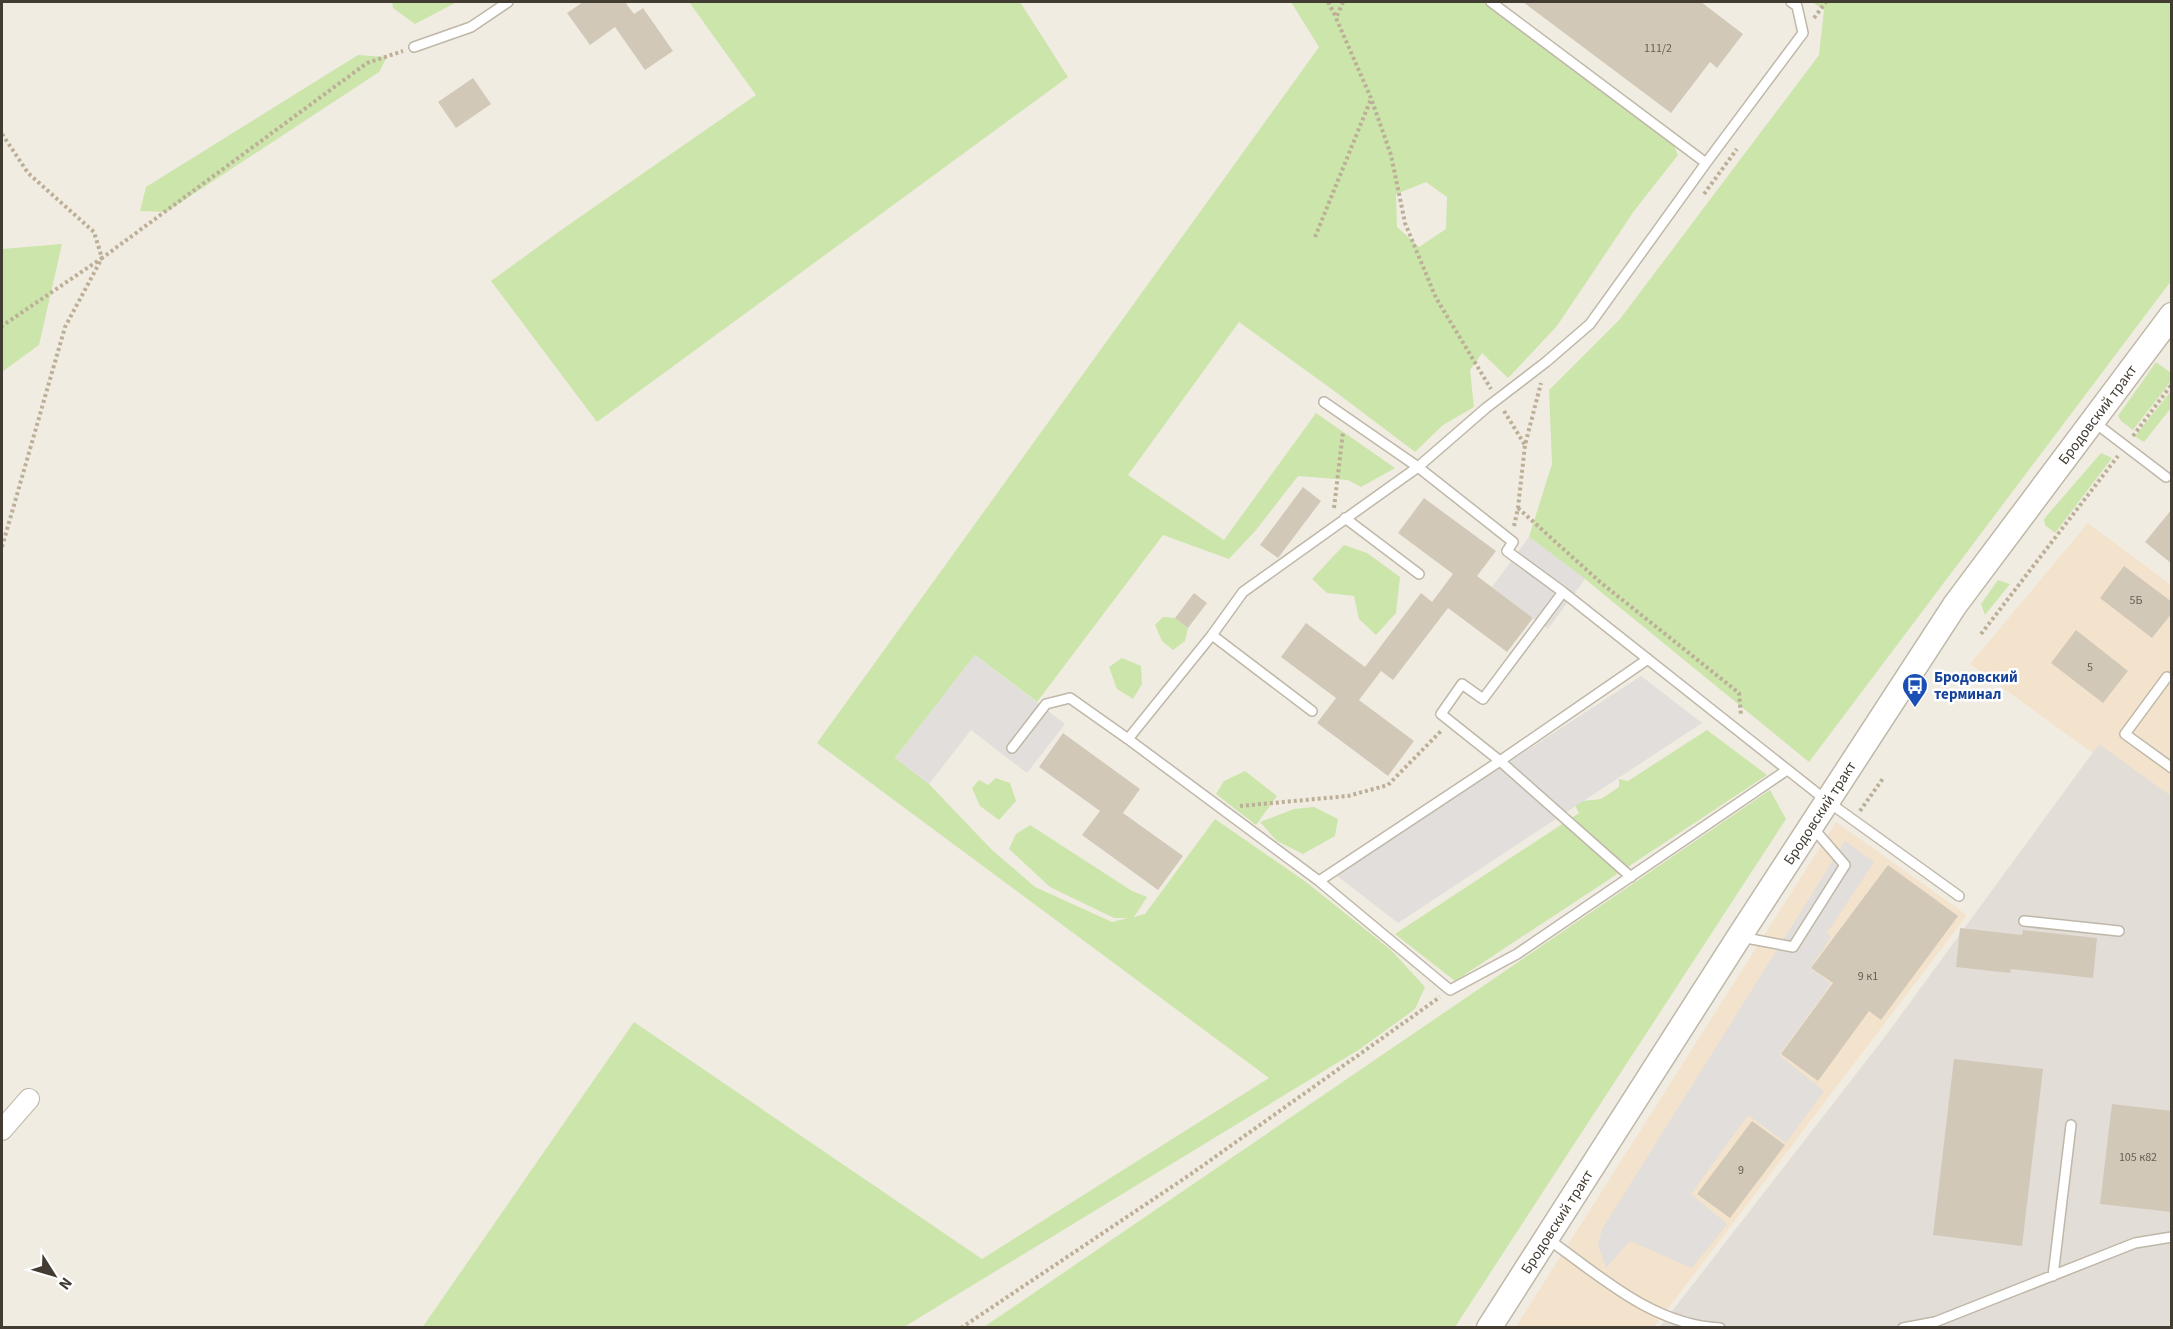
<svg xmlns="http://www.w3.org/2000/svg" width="2173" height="1329" font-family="'Source Sans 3',sans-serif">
	<rect width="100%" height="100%" fill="#f1ece2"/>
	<!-- commercial -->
	<path fill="#f3e3cd" d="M2088,523L2171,585V802L2087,749L1970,664Z
		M1836,822L1967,915L1654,1327L1515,1328Z"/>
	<!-- industrial -->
	<path fill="#e2ddd7" d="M2099,744L2171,796V1327L1659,1328L1884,1038Z"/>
	<!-- green -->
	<path fill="#cbe5ab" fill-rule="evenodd" d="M392,2H457L415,24L393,8Z
		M689,2H1020L1068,77L597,422L491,281L564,228L756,95Z
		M1291,2H1483L1673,143L1678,155L1634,211L1557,326L1508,378L1482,353L1470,370L1474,407L1443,425L1415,452L1333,390L1239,322L1128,475L1224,540L1316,413L1395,468L1361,487L1348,480L1298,476L1256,530L1229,559L1163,535L1037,702L975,655L895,758L929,784L992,850L1035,887L1112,922L1128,918H1114L1050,887L1009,849L1016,834L1030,825L1132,891L1147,897L1134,917L1145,914L1215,819L1306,882L1391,950L1425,987L1415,1009L1360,1049L904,1327L422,1328L634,1022L982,1259L1269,1078L817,743L1319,47ZM1426,182L1447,197L1446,229L1419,247L1397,227L1396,194Z
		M1812,2H2171V281L1809,762L1585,579L1529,537L1552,464L1549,390L1620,319L1819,55L1824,10Z
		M358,55L387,57L379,72L166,212L140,211L146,187Z
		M62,244L39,345L2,372V249Z
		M2156,362L2171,373V381L2133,430L2121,421L2118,416Z
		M2171,391V408L2144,442L2136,437V435Z
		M2101,453L2112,458L2055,533L2045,525L2044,519Z
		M1344,545L1367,553L1400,577L1396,613L1376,635L1359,619L1354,596L1327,593L1312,579Z
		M1998,580L2010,584L1985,615L1981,604Z
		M1163,617L1175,618L1188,628L1185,641L1173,650L1162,641L1155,625Z
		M1122,658L1141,666L1142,684L1133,699L1117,689L1109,667Z
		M1707,730L1767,775L1455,981L1395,934L1579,813L1573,802L1601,799L1619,787V779L1628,781Z
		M1245,771L1277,796L1256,825L1216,794L1224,781Z
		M996,778L1010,783L1016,801L999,820L980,806L972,788L979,780L988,785Z
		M1770,790L1786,819L1455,1327H984Z
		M1314,807L1338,819L1335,836L1303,854L1277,841L1260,822L1294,809Z"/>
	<!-- parking -->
	<path fill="#e1dedb" d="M1529,537L1585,579L1548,629L1492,587Z
		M975,655L1065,724L1027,773L971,730L929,784L895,758Z
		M1641,676L1702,723L1398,923L1336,875Z
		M1845,841L1874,862L1827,933L1831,937L1810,968L1831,984L1779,1055L1824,1091L1786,1143L1748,1115L1691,1194L1727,1224L1692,1268L1630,1241L1606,1268L1598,1245L1602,1229Z"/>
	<!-- building -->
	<path fill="#d2c8b8" d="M583,2H625L634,14L643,8L673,51L645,70L615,27L590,45L567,13Z
		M1523,2H1701L1743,34L1717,68L1710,62L1671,113Z
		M473,78L491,104L456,128L438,102Z
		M1303,487L1321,501L1278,558L1260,545Z
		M1424,498L1496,551L1477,576L1533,618L1507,652L1448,608L1393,680L1381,671L1359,700L1414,741L1388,776L1317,723L1336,698L1281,657L1306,623L1365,667L1421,593L1432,602L1453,574L1398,533Z
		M2172,509V564L2145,542Z
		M2124,566L2172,602V613L2152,638L2100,598Z
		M1194,593L1207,603L1188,628L1175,618Z
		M2076,630L2128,671L2103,703L2051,663Z
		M1063,733L1140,789L1123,813L1183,856L1158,890L1082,835L1100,811L1039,767Z
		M1888,865L1958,916L1881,1020L1869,1011L1818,1081L1781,1054L1833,983L1811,968Z
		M1960,928L2022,935L2023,930L2097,938L2093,978L2011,969L2010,973L1956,967Z
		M1954,1059L2043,1069L2022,1246L1933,1235Z
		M2112,1104L2172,1111V1212L2100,1204Z
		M1752,1121L1785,1145L1730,1218L1697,1194Z"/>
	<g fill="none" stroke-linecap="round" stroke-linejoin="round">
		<defs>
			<path id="service" d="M1491,2L1706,163L1590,324L1546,362L1486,408L1418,467L1243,592L1212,635L1128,739L1319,881L1450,990L1517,954L1787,770
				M414,47L471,27L508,2
				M1706,163L1803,33L1797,6L1791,2
				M1324,402L1418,467L1513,542L1507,551L1563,592
				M2094,422L2166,477
				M1345,518L1419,574
				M1212,635L1312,711
				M2167,677L2125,734L2172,768
				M1012,748L1046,704L1070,698L1128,739
				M1631,877L1500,761L1441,714L1462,684L1483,699L1563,592L1827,801L1959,896
				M1319,881L1500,761L1648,659
				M2024,921L2119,931
				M1741,937L1793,947L1845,865L1813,828
				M1548,1239C1600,1276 1653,1325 1720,1328
				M2053,1276L2071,1125
				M1903,1328L1935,1322L2135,1243L2172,1237"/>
			<path id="minor" d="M2,1130L29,1099"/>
			<g id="tertiary">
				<path id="s1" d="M1489,1328L1739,937L1955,605L2172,315"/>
			</g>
		</defs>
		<!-- service casing -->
		<use href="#service" stroke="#bfb7a8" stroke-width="12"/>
		<!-- minor casing -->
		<use href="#minor" stroke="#bfb7a8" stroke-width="22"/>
		<!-- tertiary casing -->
		<use href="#tertiary" stroke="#bfb7a8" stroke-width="27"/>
		<!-- path -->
		<path stroke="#bdaf97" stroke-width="4" stroke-dasharray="3 3" stroke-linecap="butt" d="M1328,2L1336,17
			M1343,2L1336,18L1371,98L1391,155L1405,223L1436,298L1491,389
			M1814,18L1826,2
			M2,134L28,173L94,232L102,258L2,326
			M1704,194L1737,149
			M1315,237L1371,99
			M1504,411L1525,445
			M2133,436L2172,384
			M1334,508L1343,432
			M1518,508L1600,582L1739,693L1741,715
			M1514,526L1518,508L1525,445L1541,383
			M2,547L65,327L102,258L367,63L403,51
			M1981,634L2118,456
			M1240,806L1348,796L1388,785L1442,730
			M1860,811L1884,777
			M961,1328L1191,1174L1440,997"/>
		<!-- service -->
		<use href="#service" stroke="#fff" stroke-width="9"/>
		<!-- minor -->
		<use href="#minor" stroke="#fff" stroke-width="20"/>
		<!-- tertiary -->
		<use href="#tertiary" stroke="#fff" stroke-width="24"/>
	</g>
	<!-- icons -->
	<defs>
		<symbol id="bus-pin" viewBox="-11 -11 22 30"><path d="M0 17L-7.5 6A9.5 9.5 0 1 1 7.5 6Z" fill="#1a4fb4" stroke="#fff"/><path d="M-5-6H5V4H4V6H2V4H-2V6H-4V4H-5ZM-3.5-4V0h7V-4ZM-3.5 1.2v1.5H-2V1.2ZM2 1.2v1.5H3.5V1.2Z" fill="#fff"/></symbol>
	</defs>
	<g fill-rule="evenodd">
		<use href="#bus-pin" x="1900" y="671" width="30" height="40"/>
	</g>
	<g text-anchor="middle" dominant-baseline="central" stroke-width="5" stroke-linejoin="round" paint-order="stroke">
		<!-- number labels -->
		<g font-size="12" fill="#665f54">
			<text x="1658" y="48">111/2</text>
			<text x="2136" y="600">5Б</text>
			<text x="2090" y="667">5</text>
			<text x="1868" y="976">9 к1</text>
			<text x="2138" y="1157">105 к82</text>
			<text x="1741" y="1170">9</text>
		</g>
		<!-- street labels -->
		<g font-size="15" fill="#423c33" stroke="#fff">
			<text stroke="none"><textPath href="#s1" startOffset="1098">Бродовский тракт</textPath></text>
			<text stroke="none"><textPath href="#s1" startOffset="612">Бродовский тракт</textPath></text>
			<text stroke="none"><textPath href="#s1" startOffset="126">Бродовский тракт</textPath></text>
		</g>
		<!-- transit labels -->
		<g font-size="15" font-weight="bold" fill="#164399" stroke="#fff" text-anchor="start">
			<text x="1934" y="677">Бродовский<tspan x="1934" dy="17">терминал</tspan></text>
		</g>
	</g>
	<!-- border -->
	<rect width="2173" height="1329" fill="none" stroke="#423c33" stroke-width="6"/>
	<!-- north arrow -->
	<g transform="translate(54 1275) rotate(127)" stroke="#ffffff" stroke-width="4.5" paint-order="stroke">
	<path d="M0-4.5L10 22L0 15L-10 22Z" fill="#423c33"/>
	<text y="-9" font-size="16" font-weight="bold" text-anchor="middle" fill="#423c33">N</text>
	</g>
</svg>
